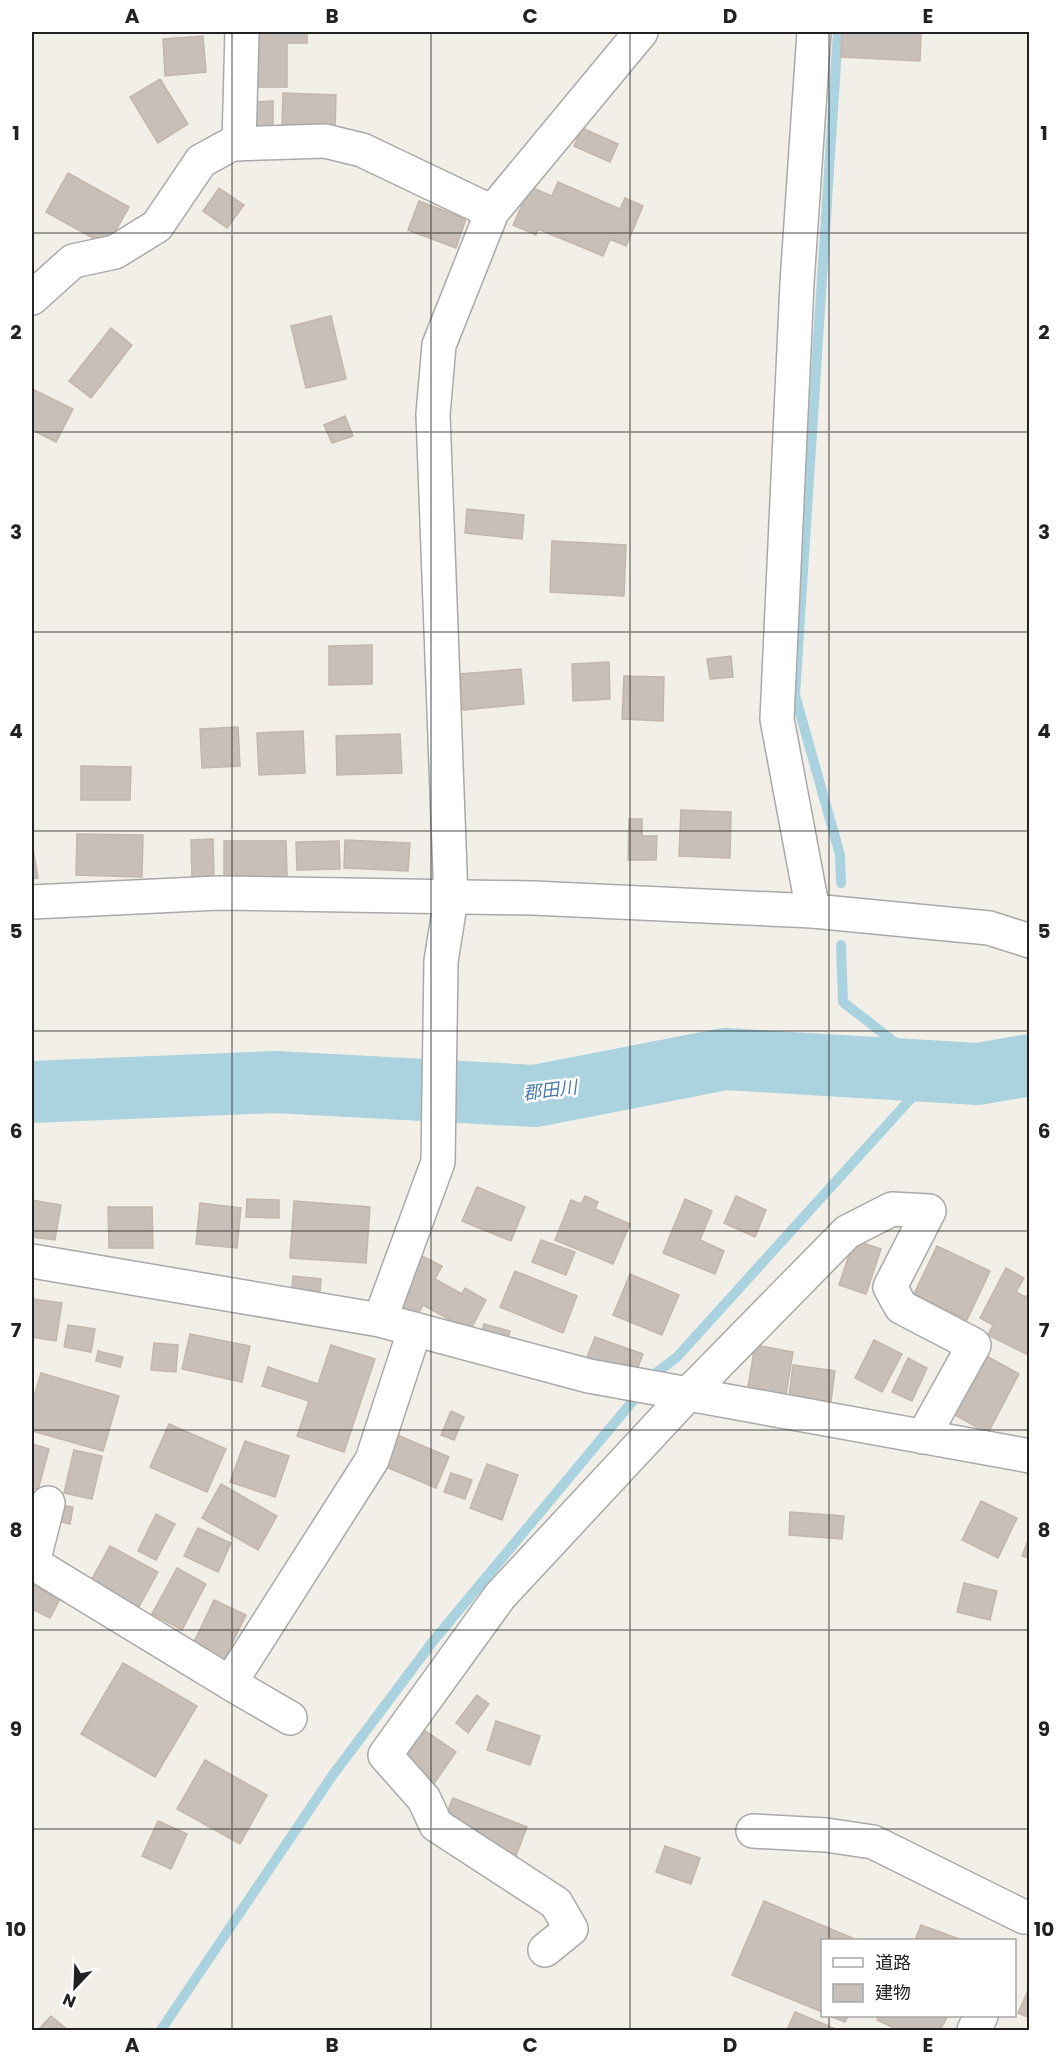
<svg xmlns="http://www.w3.org/2000/svg" width="1061" height="2062" font-family="Poppins,'Noto Sans JP',sans-serif">
	<rect width="100%" height="100%" fill="#f2efe9"/>
	<g fill="none" stroke-linecap="round" stroke-linejoin="round">
		<!-- stream -->
		<path stroke="#aad3df" stroke-width="10" d="M838,32L795,695L840,855L841,883
			M161,2030L332,1776L434,1640L656,1373L677,1357L934,1073L843,1002L841,945"/>
		<!-- river -->
		<path stroke="#aad3df" stroke-width="62" d="M32,1092L275,1082L535,1096L725,1059L978,1074L1030,1065"/>
	</g>
	<!-- building -->
	<path fill="#c7bfb8" stroke="#c4b6ab" stroke-width="1.5" d="M256,32H307V43H287V87H257Z
		M842,32H921L920,61L841,57Z
		M203,36L206,72L165,76L163,39Z
		M160,79L188,124L158,143L130,97Z
		M283,93L336,95L335,132L282,130Z
		M273,101V129H254L253,102Z
		M582,128L618,144L610,162L574,146Z
		M68,173L129,207L107,246L46,212Z
		M558,182L620,209L625,198L643,206L626,246L610,239L603,256L538,229L536,235L513,225L530,187L552,196Z
		M219,188L244,205L227,228L203,211Z
		M419,201L466,219L456,248L408,230Z
		M331,316L346,379L306,388L291,326Z
		M111,328L132,345L91,398L69,381Z
		M32,389L73,409L56,442L32,430Z
		M345,416L353,436L332,443L324,425Z
		M467,509L524,515L522,539L465,533Z
		M552,541L626,545L624,596L550,592Z
		M372,645V684L329,685V646Z
		M731,656L733,677L710,679L707,659Z
		M609,662L610,699L573,701L572,664Z
		M521,669L524,704L463,710L460,674Z
		M624,676L664,677L663,721L622,719Z
		M238,727L240,766L202,768L200,729Z
		M303,731L305,773L259,775L257,733Z
		M400,734L402,773L337,775L336,736Z
		M81,766L131,767L130,800H81Z
		M681,810L731,812L730,858L679,856Z
		M629,819H642V836H657L656,860H628Z
		M77,834L143,835L142,877L76,875Z
		M213,839L214,876L192,877L191,840Z
		M345,840L410,843L408,871L344,868Z
		M224,841H286L287,877H224Z
		M339,841L340,869L297,870L296,842Z
		M32,843L38,878L32,879Z
		M477,1187L525,1207L511,1241L462,1221Z
		M585,1196L598,1202L595,1209L630,1224L613,1264L555,1240L571,1200L581,1204Z
		M736,1196L766,1210L755,1237L724,1223Z
		M247,1199L279,1200V1218L246,1217Z
		M685,1199L712,1211L700,1240L724,1251L715,1274L663,1253Z
		M32,1200L61,1205L55,1240L32,1237Z
		M294,1201L370,1207L366,1263L290,1258Z
		M200,1203L241,1208L237,1248L196,1244Z
		M108,1207H152L153,1248H109Z
		M541,1240L575,1252L566,1275L532,1262Z
		M854,1240L881,1249L866,1294L839,1285Z
		M937,1246L990,1271L967,1320L914,1294Z
		M418,1254L442,1266L435,1279L462,1294L465,1288L486,1300L470,1331L423,1305L416,1318L392,1305Z
		M1006,1268L1024,1278L1016,1292L1026,1297L1030,1291V1348L1026,1354L988,1335L993,1325L980,1318Z
		M515,1271L577,1296L563,1333L500,1307Z
		M630,1274L679,1295L662,1335L613,1315Z
		M293,1276L321,1279L320,1291L292,1289Z
		M32,1299L62,1303L56,1341L32,1337Z
		M484,1324L510,1331L505,1348L479,1341Z
		M68,1325L95,1329L91,1352L64,1347Z
		M190,1334L250,1346L242,1382L182,1369Z
		M595,1337L643,1354L634,1377L586,1360Z
		M874,1340L902,1354L882,1392L855,1378Z
		M154,1343L178,1345L176,1372L151,1370Z
		M331,1345L375,1359L344,1452L297,1436L309,1401L262,1386L268,1367L318,1384Z
		M755,1345L793,1352L785,1400L747,1393Z
		M98,1351L123,1357L120,1367L96,1361Z
		M981,1353L1019,1374L988,1433L949,1412Z
		M908,1358L927,1368L912,1401L892,1392Z
		M793,1365L835,1371L830,1409L788,1403Z
		M41,1373L119,1396L103,1451L32,1431V1404Z
		M451,1411L464,1417L454,1440L441,1435Z
		M169,1424L226,1449L207,1492L150,1467Z
		M390,1432L449,1457L436,1488L377,1463Z
		M245,1441L289,1456L275,1497L230,1482Z
		M32,1444L49,1449L38,1490L32,1488Z
		M74,1450L102,1456L92,1499L64,1493Z
		M487,1464L518,1475L502,1520L470,1508Z
		M451,1473L472,1480L465,1499L444,1492Z
		M221,1484L277,1516L258,1550L202,1518Z
		M981,1501L1017,1518L998,1558L962,1540Z
		M55,1504L73,1507L70,1524L52,1520Z
		M790,1512L844,1516L842,1539L789,1535Z
		M156,1514L175,1524L156,1560L138,1551Z
		M198,1528L231,1543L218,1572L184,1556Z
		M1030,1535V1558L1022,1556Z
		M110,1546L158,1572L135,1614L87,1588Z
		M177,1568L206,1584L182,1630L152,1614Z
		M964,1583L997,1591L990,1620L957,1612Z
		M32,1584L60,1599L50,1618L32,1609Z
		M214,1600L246,1615L224,1660L193,1644Z
		M123,1663L197,1706L155,1777L81,1734Z
		M477,1695L489,1704L468,1733L456,1723Z
		M496,1721L540,1736L530,1765L487,1750Z
		M420,1727L456,1752L433,1785L397,1759Z
		M205,1760L267,1795L240,1844L177,1809Z
		M453,1798L527,1827L516,1856L441,1827Z
		M158,1821L187,1834L171,1869L142,1856Z
		M665,1846L700,1858L691,1884L656,1872Z
		M764,1901L857,1940H822V2012L732,1975Z
		M921,1925L962,1940H915Z
		M1030,1986V2018L1018,2013Z
		M795,2012L838,2030H787Z
		M51,2016L68,2030H38Z
		M830,2016H848L845,2022Z
		M879,2016H948L940,2030H898L877,2020Z"/>
	<g fill="none" stroke-linecap="round" stroke-linejoin="round">
		<defs>
			<path id="minor" d="M239,144L242,32
				M32,298L73,261L115,252L157,226L201,161L232,144L325,141L362,150L492,212
				M813,911L777,719L797,283L814,32
				M32,1261L380,1320L589,1376L1030,1456
				M380,1320L438,1162L441,961L451,899L433,414L439,345L492,212L641,32
				M48,1503L33,1563L230,1683L372,1460L415,1329
				M230,1683L290,1718
				M753,1831L826,1835L873,1842L1024,1917
				M545,1950L571,1929L556,1903L436,1825L424,1799L385,1755L500,1596L688,1394L847,1232L892,1209L929,1211L890,1287L901,1307L974,1345L923,1437
				M974,2030L981,2016"/>
			<path id="tertiary" d="M32,902L218,893L533,898L813,911L989,928L1030,941"/>
		</defs>
		<!-- minor casing -->
		<use href="#minor" stroke="#a9a9a9" stroke-width="36"/>
		<!-- tertiary casing -->
		<use href="#tertiary" stroke="#a9a9a9" stroke-width="36"/>
		<!-- minor -->
		<use href="#minor" stroke="#fff" stroke-width="33"/>
		<!-- tertiary -->
		<use href="#tertiary" stroke="#fff" stroke-width="33"/>
	</g>
	<!-- grid -->
	<path fill="none" stroke="#222" stroke-width="1.5" stroke-opacity="0.55" d="M232,32V2030M431,32V2030M630,32V2030M829,32V1940M32,233H1030M32,432H1030M32,632H1030M32,831H1030M32,1031H1030M32,1231H1030M32,1430H1030M32,1630H1030M32,1829H1030M829,2016V2030"/>
	<g text-anchor="middle" dominant-baseline="central" stroke-width="5" stroke-linejoin="round" paint-order="stroke">
		<!-- water labels -->
		<g font-size="18" font-style="italic" fill="#4a7aab" stroke="#fff">
			<text transform="translate(550 1090) rotate(-7)">郡田川</text>
		</g>
	</g>
	<!-- border -->
	<rect width="1061" height="2062" fill="none" stroke="#ffffff" stroke-width="66"/>
	<!-- legend -->
	<rect x="821" y="1939" width="195" height="78" fill="#ffffff" stroke="#a7a7a7" stroke-width="1.5"/>
	<rect x="833" y="1958" width="30" height="9" fill="#ffffff" stroke="#a7a7a7" stroke-width="1.5"/>
	<text x="875" y="1969" font-size="18" fill="#222222">道路</text>
	<rect x="833" y="1984" width="30" height="18" fill="#c7bfb8" stroke="#a7a7a7" stroke-width="1.5"/>
	<text x="875" y="1999" font-size="18" fill="#222222">建物</text>
	<!-- north arrow -->
	<g transform="translate(75 1987) rotate(203)" stroke="#ffffff" stroke-width="4.5" paint-order="stroke">
	<path d="M0-4.5L10 22L0 15L-10 22Z" fill="#222222"/>
	<text y="-9" font-size="16" font-weight="bold" text-anchor="middle" fill="#222222">N</text>
	</g>
	<rect x="33" y="33" width="995" height="1996" fill="none" stroke="#222" stroke-width="2"/>
	<g font-size="20" text-anchor="middle" font-weight="bold" fill="#222">
		<text x="132" y="23">A</text>
		<text x="332" y="23">B</text>
		<text x="530" y="23">C</text>
		<text x="730" y="23">D</text>
		<text x="928" y="23">E</text>
		<text x="16" y="140">1</text>
		<text x="1044" y="140">1</text>
		<text x="16" y="339">2</text>
		<text x="1044" y="339">2</text>
		<text x="16" y="539">3</text>
		<text x="1044" y="539">3</text>
		<text x="16" y="738">4</text>
		<text x="1044" y="738">4</text>
		<text x="16" y="938">5</text>
		<text x="1044" y="938">5</text>
		<text x="16" y="1138">6</text>
		<text x="1044" y="1138">6</text>
		<text x="16" y="1337">7</text>
		<text x="1044" y="1337">7</text>
		<text x="16" y="1537">8</text>
		<text x="1044" y="1537">8</text>
		<text x="16" y="1736">9</text>
		<text x="1044" y="1736">9</text>
		<text x="16" y="1936">10</text>
		<text x="1044" y="1936">10</text>
		<text x="132" y="2052">A</text>
		<text x="332" y="2052">B</text>
		<text x="530" y="2052">C</text>
		<text x="730" y="2052">D</text>
		<text x="928" y="2052">E</text>
	</g>
</svg>
